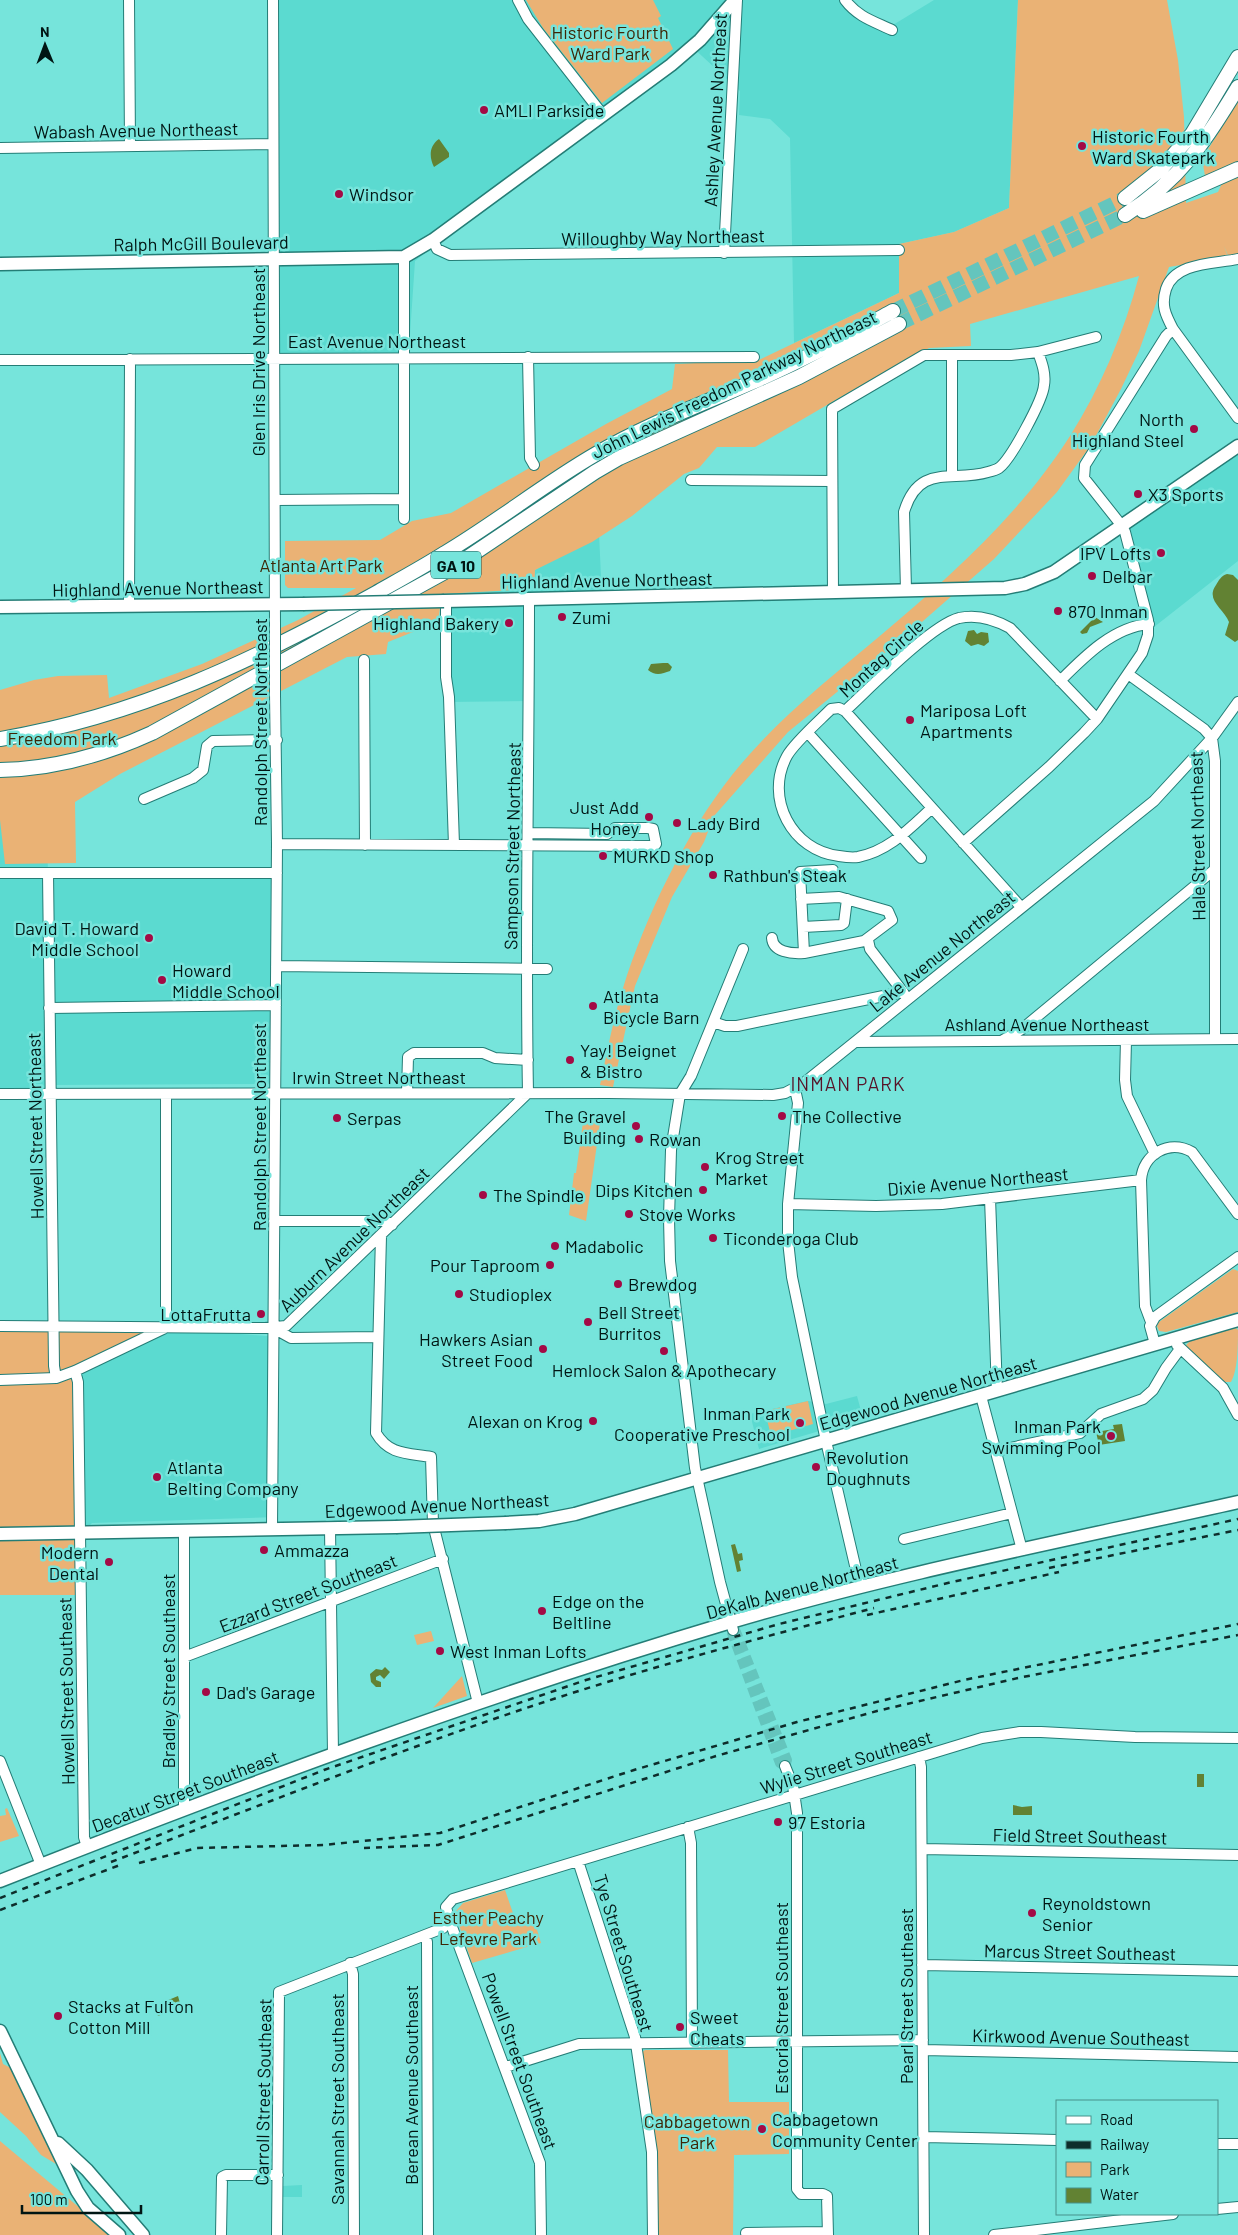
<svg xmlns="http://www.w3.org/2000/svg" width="1238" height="2235" font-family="Barlow,sans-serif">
	<rect width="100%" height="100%" fill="#76e4db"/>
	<!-- built -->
	<path fill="#5bdad0" d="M271,0H845L888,28L934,0H1018L1009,208L954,232L899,244V293L794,343L790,138L770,119L739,115L740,91L690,45L415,261L408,364L270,365Z
		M1238,441V561L1149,631L1119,523Z
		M599,533L602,599L526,601L530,701L447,702L442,593L534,589L535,570Z
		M46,779L48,876L275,874V1084L50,1085L49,1098L0,1097V784Z
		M177,1329L279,1337L277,1517L92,1523L81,1534V1595H0V1381L56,1382Z
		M857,1396L863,1418L759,1449L750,1414L808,1401L826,1404Z
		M302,2185V2197H283V2186Z"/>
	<!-- green -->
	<path fill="#eab275" d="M526,0H653L661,16L658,18L673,49L602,103L543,28Z
		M1018,0H1167L1178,60L1184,117L1186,203L1218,192L1224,179L1238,175V255L1229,258L1224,246L1228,257L1169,267L1139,351L1121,389L1091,445L1057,492L994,559L907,635L788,732L714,816L704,842L672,897L635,986L613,1087L600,1085C607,1053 613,1019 623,988C645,917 686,833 732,775C775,721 829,679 881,635C950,577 1021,513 1070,436C1101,387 1124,332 1139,276L970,324L971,346L929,348L839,398L755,447H717L699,468L684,474L632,516L592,542L535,570L534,589L442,594L438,622L388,642L386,654L347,657L120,774L75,802L76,863L5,864L0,820V690L34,680L58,676L107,675L109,698L202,664L298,620L356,588H288L285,585V541L380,540L412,521L451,513L606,424L672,389L675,364L759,360L899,293V244L954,232L1009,208Z
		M1238,101V165L1205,176L1202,159Z
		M601,1116L586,1221L569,1215L574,1173H576L583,1122Z
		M1233,1269L1238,1271V1312L1166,1332L1159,1331L1157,1326L1159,1322Z
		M0,1324L163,1325L72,1371L81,1595H0Z
		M1236,1328L1238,1330C1238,1345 1238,1370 1231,1382H1225L1187,1349L1186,1345L1191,1340Z
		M808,1401L813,1424L771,1436L765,1411Z
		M431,1631L434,1641L417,1645L414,1635Z
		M462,1676L467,1696L433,1708Z
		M7,1808L19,1836L0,1842V1816L6,1815L5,1809Z
		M505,1890L514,1916L532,1913L541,1943L472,1963L457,1919L456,1911L463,1903Z
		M645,2050H728L729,2102H789V2154L734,2155L733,2235H658L657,2151L642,2052Z
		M0,2053L3,2064L11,2068L61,2167L41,2155L26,2136L0,2112Z
		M0,2141L112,2235H0Z"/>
	<!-- water -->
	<path fill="#628233" d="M439,139L449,153V157L434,167C429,157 429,146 439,139Z
		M1227,574L1233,575L1238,580V640L1235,642L1225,635L1229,622C1224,609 1205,600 1216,585C1219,580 1221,576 1227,574Z
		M1095,617L1103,622L1090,627L1087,633L1082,634L1080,632Z
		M974,630L977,634L981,632L988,633L989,642L984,646L978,644L971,646L965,641L968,631Z
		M663,663H668L672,667L670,671C662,674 655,676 648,670L651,664Z
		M1122,1424L1125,1441L1099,1445L1096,1432L1114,1429L1113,1425Z
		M735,1544L738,1554L742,1553L743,1560L739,1561L741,1571L737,1572L731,1545Z
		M385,1667L390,1672L384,1679L380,1675L376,1677V1680L381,1682V1687H376L371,1682L370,1674L376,1669L382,1670Z
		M1197,1774H1204V1787H1197Z
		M1013,1805L1022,1807L1032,1806V1815H1013Z
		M178,1996L181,2007L158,2016L154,2006Z"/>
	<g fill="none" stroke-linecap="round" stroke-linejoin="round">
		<!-- minor-tunnel -->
		<path stroke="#64c5bd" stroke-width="10" stroke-dasharray="10 5" stroke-linecap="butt" d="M733,1630L736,1632L787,1760L785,1766L780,1763L732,1633Z"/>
		<!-- highway-tunnel -->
		<path stroke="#64c5bd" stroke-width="14" stroke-dasharray="14 7" stroke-linecap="butt" d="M893,311L1125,198
			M899,324L1125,215"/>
		<defs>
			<path id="minor" d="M129,0L130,146
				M273,0L275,624
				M518,0L528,19L603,115
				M845,0C858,17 873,21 892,30
				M0,148L273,144
				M433,240L437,249L450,255L899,250
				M724,253L737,0
				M404,257V519
				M1238,259C1214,264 1175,262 1166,289C1161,305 1165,314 1173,329L1238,418
				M952,355V475
				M528,357L530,458L534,465
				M0,360L754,357
				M691,480L832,481
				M275,500L404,499
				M906,590L904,512C919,462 952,483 988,472C992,471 996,470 999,468C1011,459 1043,400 1044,385C1046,374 1042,363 1038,352
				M833,593L832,409L924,355H1011L1038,352L1096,337
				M446,601V677L449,697L454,845
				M129,606L130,359
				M364,660L365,845
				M1128,674L1204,729L1212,738L1215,761V1039
				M1060,681C1084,657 1113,627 1149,624
				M845,711L839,708L831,709C819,721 794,743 787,756C764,798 792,851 839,856C845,857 852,858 858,857C889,851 910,828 932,808
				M808,733L921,858
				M144,799L193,778L203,770L207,746L213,741L277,740
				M963,843L1049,767L1084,733L1097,719L1142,653L1148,635V620L1125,532L1122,526L1084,478L1085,465L1166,336L1173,329
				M277,844L654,846L656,844L653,829L648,828H615L607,834L528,833
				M0,873H277
				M48,873L54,1366L56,1378
				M1021,907L845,711C869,689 931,625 959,618C977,614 994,619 1010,628L1097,719
				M803,927L841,925L844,923L847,899
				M772,938C773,952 791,954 804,953L864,941L892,920L888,911L839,897L801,899
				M868,940L870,949L903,992
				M804,953L800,872L833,870
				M276,966L547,969
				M49,1008L276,1005
				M713,1022L725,1026H737L903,992L907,999
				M1003,1040L1022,1029L1214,870
				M1126,1040L1125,1080L1127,1096L1155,1154
				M855,1042L1238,1039
				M795,1089L798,1103L788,1204V1241L792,1277L826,1441L860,1587
				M407,1093L408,1057L414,1053H483L495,1058L528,1060
				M528,1093C525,929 529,764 529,599
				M0,1094L608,1093L773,1095L785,1093L804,1083L1154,801L1212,738L1238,702
				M166,1094V1327
				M990,1198L997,1391
				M788,1204L876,1206L942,1204L1141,1180
				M274,1221H385L392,1225
				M381,1236L376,1433C389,1455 407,1453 431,1457L433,1524L478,1703
				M1151,1322L1145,1306L1141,1180C1143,1154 1169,1139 1192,1152L1238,1214
				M0,1326L265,1328L286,1326L528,1093
				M273,1328L291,1338L378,1337
				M1155,1344L1150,1326L1155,1317L1238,1257
				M1177,1345L1223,1388L1238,1415
				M75,1371L78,1382L84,1837L87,1847
				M0,1380L56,1378L75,1371L165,1328
				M981,1396L1022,1550
				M996,1451L1080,1433L1101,1414L1143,1399L1153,1390L1166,1368L1180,1349
				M330,1528L333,1754
				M272,1529L277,844L275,694
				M184,1531V1810
				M904,1539L1012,1513
				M733,1630L720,1582L695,1468L670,1261L669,1218L671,1150L680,1094L691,1076L743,949
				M184,1657L443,1559
				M919,1757L921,1767L924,2235
				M0,1761L41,1865
				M785,1766L793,1786L797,1813V2189L801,2194H823L827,2196L828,2235
				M688,1827L691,1843L692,2043
				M922,1849L1238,1855
				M578,1861L635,2037L652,2152L653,2235
				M425,1935L427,1942L428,2235
				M350,1963L353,1974L354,2235
				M922,1965L1238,1971
				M923,2050L1238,2057
				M506,2067L579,2044L923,2040
				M924,2137L1057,2140
				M1217,2144H1238
				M1217,2209L1238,2207
				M746,2233L828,2232
				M221,2235L222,2177L226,2175H278
				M277,2235L279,1992L443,1928L449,1919
				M541,2235L540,2163L449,1919L446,1907L453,1899L982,1738L1020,1732H1041L1135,1737L1238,1738
				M994,2235L1173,2214"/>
			<path id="major" d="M0,264L404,257L433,240L671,65L700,40L735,0
				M444,601L1005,588L1025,584L1054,572L1238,446
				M0,607L303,604
				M506,1523L539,1521L575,1514L1238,1320
				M0,1534L396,1527
				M0,1881C240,1786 483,1696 731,1622C897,1573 1069,1540 1238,1502
				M0,2031L77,2191L88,2208L119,2235
				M58,2143L87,2170L143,2235"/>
			<path id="highway" d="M1125,198L1160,170L1192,134L1238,57
				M1143,211L1238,169
				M1125,215C1180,180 1205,142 1238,87
				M0,739C138,716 255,660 376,593C399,580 423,567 445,553C497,522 544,484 596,454C649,423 708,402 764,377C808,358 851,334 893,311
				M0,770C53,769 104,755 152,733L452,568L595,472L619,458L799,377L899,324"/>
		</defs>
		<!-- minor casing -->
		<use href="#minor" stroke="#247d76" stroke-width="12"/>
		<!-- major casing -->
		<use href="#major" stroke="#247d76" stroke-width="15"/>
		<!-- highway casing -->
		<use href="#highway" stroke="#247d76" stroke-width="16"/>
		<!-- minor -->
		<use href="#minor" stroke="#fff" stroke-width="10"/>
		<!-- major -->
		<use href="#major" stroke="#fff" stroke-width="12"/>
		<!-- highway -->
		<use href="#highway" stroke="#fff" stroke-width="14"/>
		<!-- rail -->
		<path stroke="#0e2d2b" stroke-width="2.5" stroke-dasharray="6 6" stroke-linecap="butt" d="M1049,1568L1238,1530
			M867,1615L1059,1572
			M364,1848L438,1845L716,1756L877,1711L1018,1678L1238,1635
			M111,1862C273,1801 435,1735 601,1684C691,1656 783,1632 874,1608
			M139,1863L197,1848L324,1845L440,1833L634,1770L797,1722L964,1680L1238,1624
			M0,1898L324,1770L586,1680L779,1624L952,1582L1238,1519
			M0,1910L120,1865"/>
		<defs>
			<path id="minor-bridge" d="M275,624V694"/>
			<path id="major-bridge" d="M303,604L444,601
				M396,1527L506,1523"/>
		</defs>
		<!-- minor-bridge casing -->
		<use href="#minor-bridge" stroke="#247d76" stroke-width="12" stroke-linecap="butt"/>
		<!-- major-bridge casing -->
		<use href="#major-bridge" stroke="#247d76" stroke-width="15" stroke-linecap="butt"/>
		<!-- minor-bridge -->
		<use href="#minor-bridge" stroke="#fff" stroke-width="10"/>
		<!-- major-bridge -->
		<use href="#major-bridge" stroke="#fff" stroke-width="12"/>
	</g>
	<!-- markers -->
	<g fill="#a30a45" stroke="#76e4db" stroke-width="2">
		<circle cx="484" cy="110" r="5"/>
		<circle cx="1082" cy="146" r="5"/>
		<circle cx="339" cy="194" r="5"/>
		<circle cx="1194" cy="429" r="5"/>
		<circle cx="1138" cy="494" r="5"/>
		<circle cx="1161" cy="553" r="5"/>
		<circle cx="1092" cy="576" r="5"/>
		<circle cx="1058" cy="611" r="5"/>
		<circle cx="562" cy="617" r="5"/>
		<circle cx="509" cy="623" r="5"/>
		<circle cx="910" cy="720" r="5"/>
		<circle cx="649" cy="817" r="5"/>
		<circle cx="677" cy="823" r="5"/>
		<circle cx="603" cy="856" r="5"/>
		<circle cx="713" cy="875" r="5"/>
		<circle cx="149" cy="938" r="5"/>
		<circle cx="162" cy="980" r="5"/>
		<circle cx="593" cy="1006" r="5"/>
		<circle cx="570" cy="1060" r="5"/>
		<circle cx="782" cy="1116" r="5"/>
		<circle cx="337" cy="1118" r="5"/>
		<circle cx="636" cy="1126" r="5"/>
		<circle cx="639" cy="1139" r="5"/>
		<circle cx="705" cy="1167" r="5"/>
		<circle cx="703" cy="1190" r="5"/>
		<circle cx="483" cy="1195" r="5"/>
		<circle cx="629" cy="1214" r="5"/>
		<circle cx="713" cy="1238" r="5"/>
		<circle cx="555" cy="1246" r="5"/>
		<circle cx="550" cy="1265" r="5"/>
		<circle cx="618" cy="1284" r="5"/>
		<circle cx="459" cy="1294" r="5"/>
		<circle cx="261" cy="1314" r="5"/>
		<circle cx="588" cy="1322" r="5"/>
		<circle cx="543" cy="1349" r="5"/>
		<circle cx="664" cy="1351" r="5"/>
		<circle cx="593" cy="1421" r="5"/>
		<circle cx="800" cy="1423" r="5"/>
		<circle cx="1111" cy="1436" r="5"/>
		<circle cx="816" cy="1467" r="5"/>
		<circle cx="157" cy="1477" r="5"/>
		<circle cx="264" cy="1550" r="5"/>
		<circle cx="109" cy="1562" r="5"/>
		<circle cx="542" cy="1611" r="5"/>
		<circle cx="440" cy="1651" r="5"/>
		<circle cx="206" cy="1692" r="5"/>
		<circle cx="778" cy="1822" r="5"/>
		<circle cx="1032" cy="1913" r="5"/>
		<circle cx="58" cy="2016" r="5"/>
		<circle cx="680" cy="2027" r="5"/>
		<circle cx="762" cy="2129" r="5"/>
	</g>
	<g text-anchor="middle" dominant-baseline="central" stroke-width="5" stroke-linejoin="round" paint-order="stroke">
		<!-- shield labels -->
		<rect fill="#76e4db" stroke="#23534f" stroke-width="1" x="431" y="551.5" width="50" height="27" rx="4"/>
		<g font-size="16" font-weight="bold" fill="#001513">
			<text x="456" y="565">GA 10</text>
		</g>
		<!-- park labels -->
		<g font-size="18" fill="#3e2606" stroke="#76e4db">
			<text x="610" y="32">Historic Fourth<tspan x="610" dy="21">Ward Park</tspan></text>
			<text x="321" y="565">Atlanta Art Park</text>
			<text x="62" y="738">Freedom Park</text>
			<text x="488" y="1917">Esther Peachy<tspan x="488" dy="21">Lefevre Park</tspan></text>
			<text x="697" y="2121">Cabbagetown<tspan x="697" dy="21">Park</tspan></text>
		</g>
		<!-- poi labels -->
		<g font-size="18" fill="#001513" stroke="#76e4db" text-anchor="start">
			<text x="494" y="110">AMLI Parkside</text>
			<text x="1092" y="136">Historic Fourth<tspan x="1092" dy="21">Ward Skatepark</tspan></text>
			<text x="349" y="194">Windsor</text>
			<text x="1184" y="419" text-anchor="end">North<tspan x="1184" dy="21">Highland Steel</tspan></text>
			<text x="1148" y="494">X3 Sports</text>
			<text x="1151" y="553" text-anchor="end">IPV Lofts</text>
			<text x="1102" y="576">Delbar</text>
			<text x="1068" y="611">870 Inman</text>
			<text x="572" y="617">Zumi</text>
			<text x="499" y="623" text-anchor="end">Highland Bakery</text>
			<text x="920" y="710">Mariposa Loft<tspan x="920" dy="21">Apartments</tspan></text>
			<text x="639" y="807" text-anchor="end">Just Add<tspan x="639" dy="21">Honey</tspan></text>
			<text x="687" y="823">Lady Bird</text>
			<text x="613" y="856">MURKD Shop</text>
			<text x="723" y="875">Rathbun's Steak</text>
			<text x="139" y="928" text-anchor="end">David T. Howard<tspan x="139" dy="21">Middle School</tspan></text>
			<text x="172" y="970">Howard<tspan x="172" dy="21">Middle School</tspan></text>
			<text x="603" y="996">Atlanta<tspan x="603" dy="21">Bicycle Barn</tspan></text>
			<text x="580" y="1050">Yay! Beignet<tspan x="580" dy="21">&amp; Bistro</tspan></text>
			<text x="626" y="1116" text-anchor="end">The Gravel<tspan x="626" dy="21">Building</tspan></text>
			<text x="792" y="1116">The Collective</text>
			<text x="347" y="1118">Serpas</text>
			<text x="649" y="1139">Rowan</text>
			<text x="715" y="1157">Krog Street<tspan x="715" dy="21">Market</tspan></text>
			<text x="693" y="1190" text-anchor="end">Dips Kitchen</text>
			<text x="493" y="1195">The Spindle</text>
			<text x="639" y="1214">Stove Works</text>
			<text x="723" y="1238">Ticonderoga Club</text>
			<text x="565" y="1246">Madabolic</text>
			<text x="540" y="1265" text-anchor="end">Pour Taproom</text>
			<text x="628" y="1284">Brewdog</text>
			<text x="469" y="1294">Studioplex</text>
			<text x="598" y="1312">Bell Street<tspan x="598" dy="21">Burritos</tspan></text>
			<text x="251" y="1314" text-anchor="end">LottaFrutta</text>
			<text x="533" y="1339" text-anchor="end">Hawkers Asian<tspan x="533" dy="21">Street Food</tspan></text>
			<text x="664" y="1370" text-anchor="middle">Hemlock Salon &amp; Apothecary</text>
			<text x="790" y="1413" text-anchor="end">Inman Park<tspan x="790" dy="21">Cooperative Preschool</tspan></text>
			<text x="583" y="1421" text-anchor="end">Alexan on Krog</text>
			<text x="1101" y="1426" text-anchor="end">Inman Park<tspan x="1101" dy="21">Swimming Pool</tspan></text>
			<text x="826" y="1457">Revolution<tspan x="826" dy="21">Doughnuts</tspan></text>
			<text x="167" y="1467">Atlanta<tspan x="167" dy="21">Belting Company</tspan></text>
			<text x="274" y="1550">Ammazza</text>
			<text x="99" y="1552" text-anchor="end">Modern<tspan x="99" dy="21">Dental</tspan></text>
			<text x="552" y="1601">Edge on the<tspan x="552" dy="21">Beltline</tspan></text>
			<text x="450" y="1651">West Inman Lofts</text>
			<text x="216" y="1692">Dad's Garage</text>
			<text x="788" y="1822">97 Estoria</text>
			<text x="1042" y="1903">Reynoldstown<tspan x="1042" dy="21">Senior</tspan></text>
			<text x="68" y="2006">Stacks at Fulton<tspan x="68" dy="21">Cotton Mill</tspan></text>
			<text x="690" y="2017">Sweet<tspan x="690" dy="21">Cheats</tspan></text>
			<text x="772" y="2119">Cabbagetown<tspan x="772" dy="21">Community Center</tspan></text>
		</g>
		<!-- street labels -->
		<g font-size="18" fill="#001513" stroke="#76e4db">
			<text transform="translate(715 110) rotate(-87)">Ashley Avenue Northeast</text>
			<text transform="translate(136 130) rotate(-1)">Wabash Avenue Northeast</text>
			<text transform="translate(663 237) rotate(-1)">Willoughby Way Northeast</text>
			<text transform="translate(201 243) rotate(-1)">Ralph McGill Boulevard</text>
			<text x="377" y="341">East Avenue Northeast</text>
			<text transform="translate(258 362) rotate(-90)">Glen Iris Drive Northeast</text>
			<text transform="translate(734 384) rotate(-26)">John Lewis Freedom Parkway Northeast</text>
			<text transform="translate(607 580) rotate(-1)">Highland Avenue Northeast</text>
			<text transform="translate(158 588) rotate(-1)">Highland Avenue Northeast</text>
			<text transform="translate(881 658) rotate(-42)">Montag Circle</text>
			<text transform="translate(260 722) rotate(-90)">Randolph Street Northeast</text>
			<text transform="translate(1197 836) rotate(-91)">Hale Street Northeast</text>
			<text transform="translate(512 846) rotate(-89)">Sampson Street Northeast</text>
			<text transform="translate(942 951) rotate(-39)">Lake Avenue Northeast</text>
			<text x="1047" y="1024">Ashland Avenue Northeast</text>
			<text x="379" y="1077">Irwin Street Northeast</text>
			<text transform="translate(35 1126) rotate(-91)">Howell Street Northeast</text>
			<text transform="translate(259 1127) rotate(-90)">Randolph Street Northeast</text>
			<text transform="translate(978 1181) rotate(-5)">Dixie Avenue Northeast</text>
			<text transform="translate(354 1239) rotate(-44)">Auburn Avenue Northeast</text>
			<text transform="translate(928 1393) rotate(-16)">Edgewood Avenue Northeast</text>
			<text transform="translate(437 1505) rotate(-3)">Edgewood Avenue Northeast</text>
			<text transform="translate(802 1587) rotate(-15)">DeKalb Avenue Northeast</text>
			<text transform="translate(308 1593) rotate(-21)">Ezzard Street Southeast</text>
			<text transform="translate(168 1671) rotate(-90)">Bradley Street Southeast</text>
			<text transform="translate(66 1691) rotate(-91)">Howell Street Southeast</text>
			<text transform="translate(846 1762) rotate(-17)">Wylie Street Southeast</text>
			<text transform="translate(185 1791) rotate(-21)">Decatur Street Southeast</text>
			<text transform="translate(1080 1836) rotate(1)">Field Street Southeast</text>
			<text transform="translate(1080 1952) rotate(1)">Marcus Street Southeast</text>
			<text transform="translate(624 1953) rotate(73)">Tye Street Southeast</text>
			<text transform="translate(906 1996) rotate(-90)">Pearl Street Southeast</text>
			<text transform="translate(781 1998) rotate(-90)">Estoria Street Southeast</text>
			<text transform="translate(1081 2037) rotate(1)">Kirkwood Avenue Southeast</text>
			<text transform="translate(520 2061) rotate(70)">Powell Street Southeast</text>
			<text transform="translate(411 2085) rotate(-90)">Berean Avenue Southeast</text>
			<text transform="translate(263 2092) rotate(-89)">Carroll Street Southeast</text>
			<text transform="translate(337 2099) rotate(-90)">Savannah Street Southeast</text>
		</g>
		<!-- neighbourhood labels -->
		<g font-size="19" letter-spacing="1" fill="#571327" stroke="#76e4db">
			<text x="848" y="1083">INMAN PARK</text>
		</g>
	</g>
	<!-- legend -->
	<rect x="1056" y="2100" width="162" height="115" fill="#76e4db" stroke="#47918b"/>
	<rect x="1066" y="2116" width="25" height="8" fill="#ffffff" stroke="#47918b"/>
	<text x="1100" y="2125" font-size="15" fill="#001513">Road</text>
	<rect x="1066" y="2141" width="25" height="8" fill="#0e2d2b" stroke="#47918b"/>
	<text x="1100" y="2150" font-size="15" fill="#001513">Railway</text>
	<rect x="1066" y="2162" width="25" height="15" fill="#eab275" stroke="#47918b"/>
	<text x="1100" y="2175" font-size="15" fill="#001513">Park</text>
	<rect x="1066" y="2188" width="25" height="15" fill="#628233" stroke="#47918b"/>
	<text x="1100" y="2200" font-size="15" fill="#001513">Water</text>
	<!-- north arrow -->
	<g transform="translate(45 45) rotate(359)" stroke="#76e4db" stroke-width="4" paint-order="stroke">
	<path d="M0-4L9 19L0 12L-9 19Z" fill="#001513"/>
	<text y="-8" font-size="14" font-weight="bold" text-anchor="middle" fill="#001513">N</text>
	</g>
	<!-- scale -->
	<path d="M22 2205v8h119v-8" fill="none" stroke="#001513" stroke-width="2.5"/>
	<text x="30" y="2205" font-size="15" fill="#001513" stroke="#76e4db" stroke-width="4" paint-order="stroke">100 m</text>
</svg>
